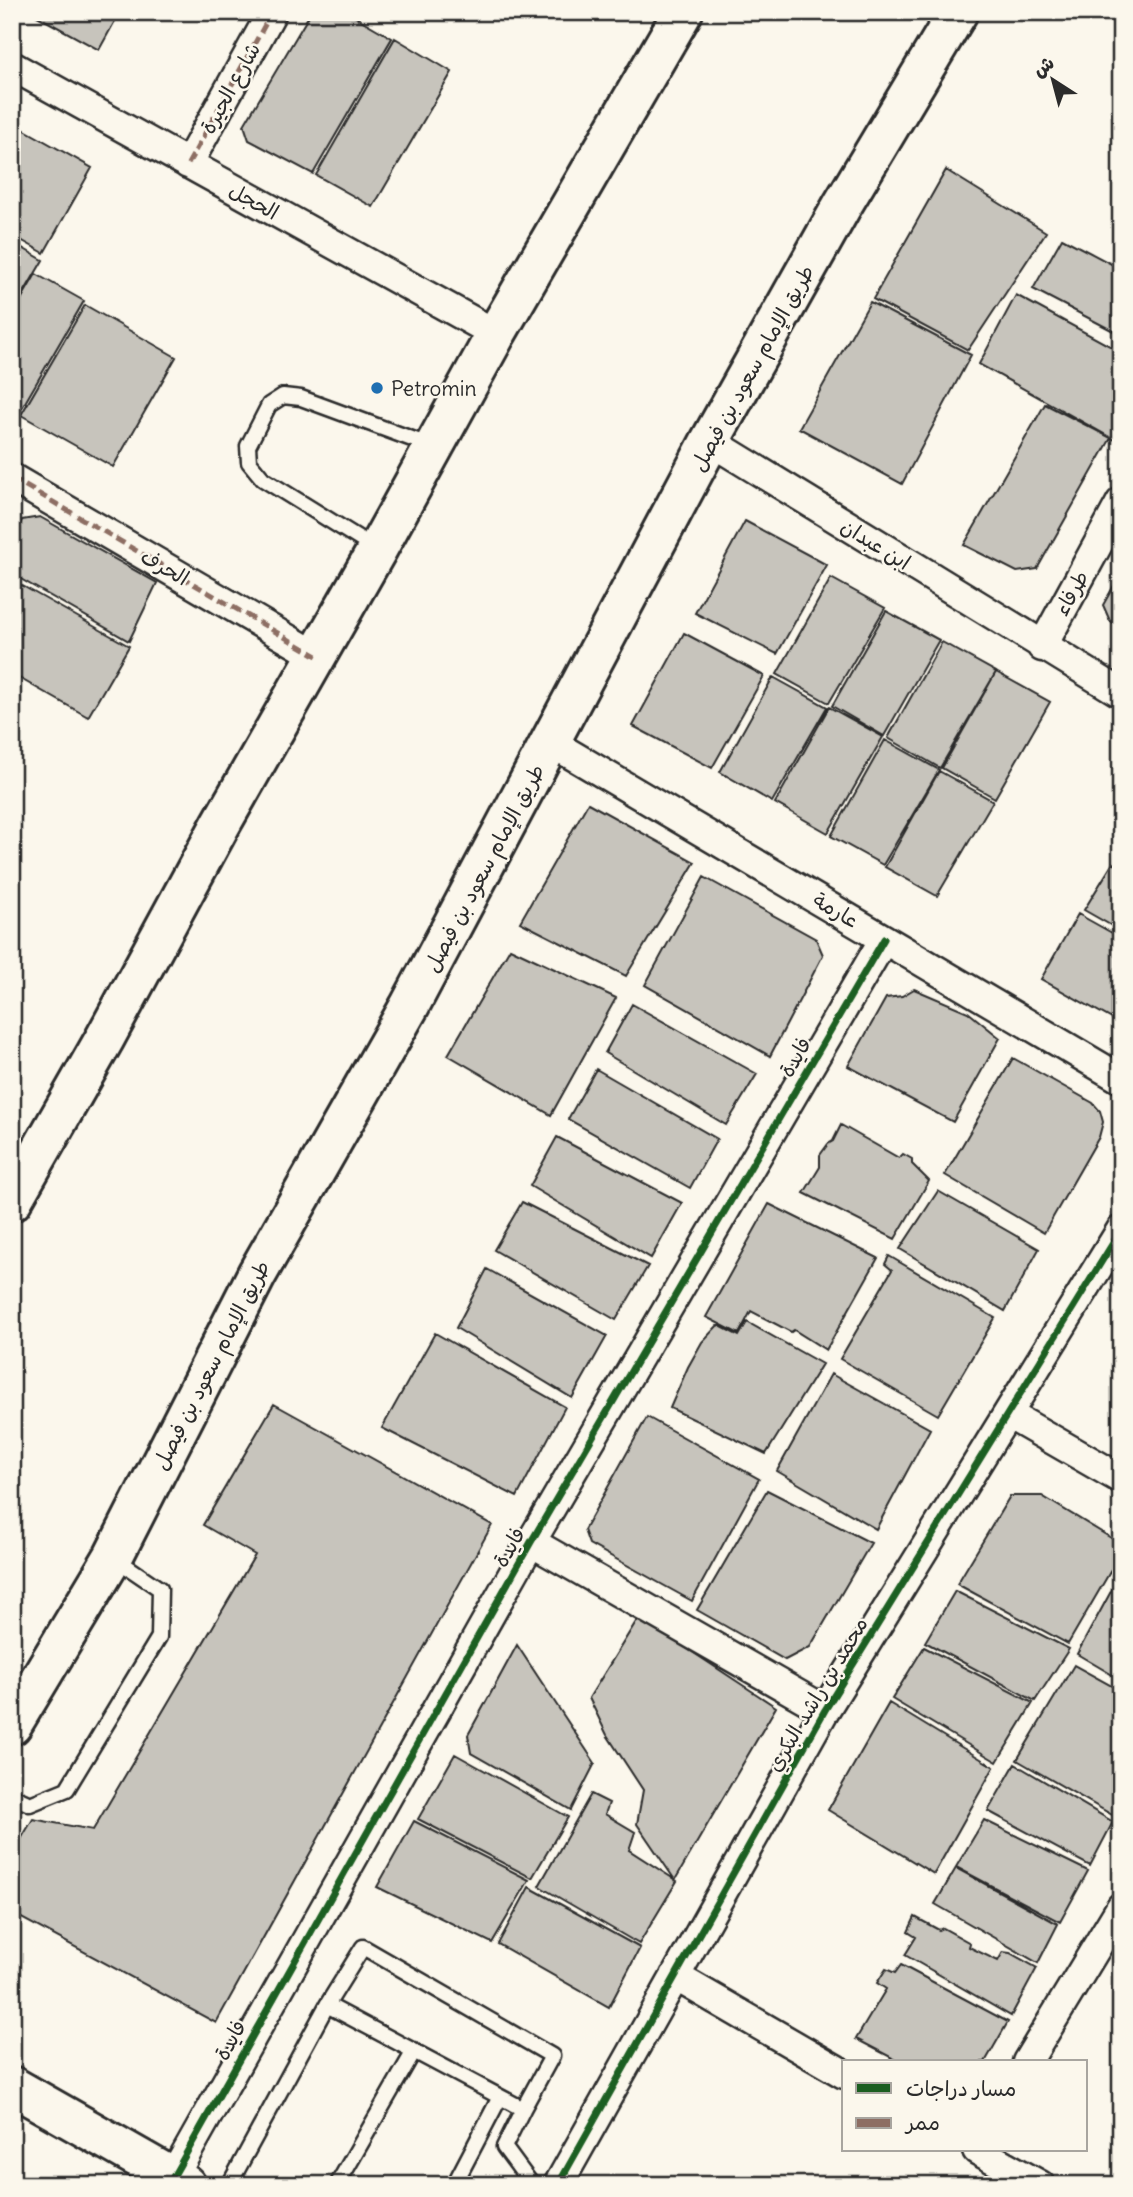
<svg xmlns="http://www.w3.org/2000/svg" width="1133" height="2197" font-family="Delius,'Playpen Sans Arabic',sans-serif">
	<rect width="100%" height="100%" fill="#fbf7ec"/>
	<filter id="ink" filterUnits="userSpaceOnUse"><feTurbulence type="fractalNoise" baseFrequency=".0143" numOctaves="2"/><feDisplacementMap in="SourceGraphic" scale="14" xChannelSelector="R" yChannelSelector="G"/><feConvolveMatrix kernelMatrix="1 2 1 2 8 2 1 2 1" color-interpolation-filters="sRGB"/></filter>
	<g filter="url(#ink)">
		<!-- building -->
		<path fill="#c7c4bc" stroke="#2b2b2b" stroke-width="2" d="M30,12H120L99,50Z
			M311,12H347L392,38L313,174L249,140L244,125Z
			M395,38L452,72L373,207L316,175Z
			M16,125L92,168L44,253L12,235V131Z
			M946,170L1046,232L968,350L873,299Z
			M1062,238L1121,269V335L1033,289Z
			M12,242L43,260L12,313Z
			M36,274L84,301L19,413L12,409V315Z
			M1016,295L1121,352V431L1115,440L979,364Z
			M870,302L971,355L902,484L799,428Z
			M85,305L176,357L113,467L21,415Z
			M1045,404L1111,438L1037,569L1017,572L964,545Z
			M40,517L157,583L129,641L12,574V539L22,520Z
			M745,521L827,565L777,654L695,613Z
			M1121,573V627L1110,621L1103,605Z
			M831,578L885,608L829,703L777,674Z
			M12,580L129,646L88,717L12,674Z
			M886,611L939,640L884,736L832,706Z
			M684,633L764,676L712,768L633,726Z
			M942,642L996,672L940,768L888,738Z
			M996,672L1050,702L995,798L942,768Z
			M773,677L827,707L772,802L720,772Z
			M829,707L883,737L828,833L775,803Z
			M885,740L939,770L883,865L831,836Z
			M939,771L993,801L937,896L885,867Z
			M588,803L695,862L626,976L520,922Z
			M1113,863L1121,868V931L1084,910Z
			M704,877L816,939L823,955L770,1056L645,985Z
			M1078,914L1121,938V1024L1041,979Z
			M510,948L616,998L551,1115L448,1055Z
			M914,989L968,1012L1000,1038L953,1122L848,1066L886,998L902,996Z
			M632,1004L757,1074L726,1125L605,1053Z
			M1013,1058L1093,1103L1100,1111L1103,1122L1099,1137L1044,1233L945,1175Z
			M596,1069L717,1139L690,1188L568,1119Z
			M841,1125L899,1158L903,1154L912,1159V1164L929,1181L895,1239L804,1193L820,1167V1155L828,1144L833,1141Z
			M557,1137L682,1203L651,1258L530,1186Z
			M938,1191L1039,1249L1005,1311L900,1249Z
			M522,1202L648,1266L616,1320L494,1250Z
			M769,1204L878,1258L826,1350L794,1330L791,1332L751,1311L739,1334L706,1317Z
			M889,1256L995,1318L938,1415L840,1359L892,1270L885,1264Z
			M487,1269L607,1336L572,1398L456,1328Z
			M747,1322L822,1364L766,1454L670,1408L688,1367L702,1342L718,1325L739,1336Z
			M435,1333L565,1407L517,1497L382,1428Z
			M831,1374L930,1429L876,1529L777,1471Z
			M274,1404L492,1525L216,2023L12,1913V1854L33,1819L93,1830L255,1555L203,1525Z
			M647,1417L759,1479L692,1601L589,1544L584,1530Z
			M767,1490L871,1543L810,1647L785,1660L697,1610Z
			M1010,1496H1042L1121,1544V1553L1068,1644L957,1584Z
			M1121,1573V1680L1077,1654Z
			M955,1591L1069,1649L1035,1701L925,1642Z
			M639,1617L776,1707L675,1880L637,1824L643,1790L607,1735L589,1698Z
			M517,1645L595,1763L571,1810L471,1753L468,1735Z
			M924,1647L1033,1703L997,1762L892,1699Z
			M1074,1665L1121,1691V1820L1017,1760Z
			M889,1703L994,1767L934,1874L828,1810Z
			M455,1754L568,1817L532,1878L418,1819Z
			M1015,1764L1113,1822L1090,1866L988,1811Z
			M591,1794L609,1803L605,1814L635,1832L629,1850L677,1881L639,1944L539,1886Z
			M984,1820L1088,1871L1060,1922L956,1867Z
			M414,1821L529,1880L492,1943L377,1887Z
			M956,1868L1058,1924L1038,1963L935,1904Z
			M529,1887L640,1948L609,2007L498,1944Z
			M915,1917L939,1930L943,1928L970,1943L969,1947L998,1961L1003,1952L1010,1953L1037,1968L1011,2016L905,1955L916,1937L908,1932Z
			M901,1965L1008,2022L985,2062H900L856,2039L886,1989L877,1983L886,1969L895,1973Z"/>
		<g fill="none" stroke-linecap="round" stroke-linejoin="round">
			<defs>
				<path id="lane" d="M376,549L263,479L249,462L248,446L269,405L283,396L301,398L431,446
					M12,1796L30,1804L67,1789L159,1637L160,1589L113,1557
					M327,2005L523,2109L504,2147L532,2185
					M229,2185L327,2005L363,1947L552,2056L523,2109
					M337,2185L414,2051
					M454,2185L500,2097"/>
				<path id="street" d="M12,66L496,334
					M188,164L272,12
					M710,441L1121,693
					M12,478L317,656
					M1042,647L1121,502
					M550,742L1121,1079
					M1008,1414L1121,1479
					M531,1542L825,1710
					M675,1976L844,2074
					M1027,2062L1121,1907
					M977,2150L1040,2185
					M173,2177L531,1542L884,939
					M558,2185L825,1710L1121,1230"/>
				<path id="secondary" d="M12,1201L105,1038L221,824L377,550L496,334L683,12
					M12,1725L113,1557L257,1274L409,1007L710,441L843,204L958,12
					M12,2086L186,2185"/>
			</defs>
			<!-- lane casing -->
			<use href="#lane" stroke="#2b2b2b" stroke-width="19"/>
			<!-- street casing -->
			<use href="#street" stroke="#2b2b2b" stroke-width="33"/>
			<!-- secondary casing -->
			<use href="#secondary" stroke="#2b2b2b" stroke-width="44"/>
			<!-- lane -->
			<use href="#lane" stroke="#fbf7ec" stroke-width="14"/>
			<!-- street -->
			<use href="#street" stroke="#fbf7ec" stroke-width="28"/>
			<!-- secondary -->
			<use href="#secondary" stroke="#fbf7ec" stroke-width="38"/>
			<!-- quiet -->
			<path stroke="#8d6e63" stroke-width="5" stroke-dasharray="10 5" stroke-linecap="butt" d="M188,164L272,12
				M12,478L317,656"/>
			<defs>
				<path id="cycleway" d="M173,2177L531,1542L884,939
					M558,2185L825,1710L1121,1230"/>
			</defs>
			<!-- cycleway casing -->
			<use href="#cycleway" stroke="#fbf7ec" stroke-width="11"/>
			<!-- cycleway -->
			<use href="#cycleway" stroke="#1b5e20" stroke-width="7"/>
		</g>
	</g>
	<!-- markers -->
	<circle fill="#1f6fb2" stroke="#fbf7ec" stroke-width="2.5" cx="377" cy="388" r="7"/>
	<g text-anchor="middle" dominant-baseline="central" stroke-width="5" stroke-linejoin="round" paint-order="stroke">
		<!-- street labels -->
		<g font-size="21" fill="#2b2b2b" stroke="#fbf7ec">
			<text transform="translate(230 88) rotate(-61)">شارع الجيرة</text>
			<text transform="translate(254 201) rotate(29)">الحجل</text>
			<text transform="translate(752 368) rotate(-61)">طريق الإمام سعود بن فيصل</text>
			<text transform="translate(876 544) rotate(32)">ابن عبدان</text>
			<text transform="translate(165 567) rotate(30)">الحرف</text>
			<text transform="translate(1071 593) rotate(-61)">طرفاء</text>
			<text transform="translate(484 868) rotate(-62)">طريق الإمام سعود بن فيصل</text>
			<text transform="translate(836 910) rotate(30)">عارمة</text>
			<text transform="translate(795 1057) rotate(-60)">فايدة</text>
			<text transform="translate(211 1365) rotate(-63)">طريق الإمام سعود بن فيصل</text>
			<text transform="translate(509 1547) rotate(-60)">فايدة</text>
			<text transform="translate(817 1694) rotate(-59)">محمد بن راشد البكري</text>
			<text transform="translate(230 2040) rotate(-61)">فايدة</text>
		</g>
		<!-- poi labels -->
		<g font-size="21" fill="#2b2b2b" stroke="#fbf7ec" text-anchor="start">
			<text x="391" y="388">Petromin</text>
		</g>
	</g>
	<!-- margin -->
	<rect width="1133" height="2197" fill="none" stroke="#fbf7ec" stroke-width="42"/>
	<rect x="21" y="21" width="1091" height="2155" fill="none" stroke="#2b2b2b" stroke-width="2.5" filter="url(#ink)"/>
	<!-- legend -->
	<rect x="842" y="2060" width="245" height="91" fill="#fbf7ec" stroke="#a8a59f" stroke-width="2"/>
	<rect x="856" y="2083" width="35" height="10" fill="#1b5e20" stroke="#a8a59f" stroke-width="2"/>
	<text x="906" y="2096" font-size="21" fill="#2b2b2b">مسار دراجات</text>
	<rect x="856" y="2118" width="35" height="10" fill="#8d6e63" stroke="#a8a59f" stroke-width="2"/>
	<text x="906" y="2130" font-size="21" fill="#2b2b2b">ممر</text>
	<!-- north arrow -->
	<g transform="translate(1053 80) rotate(324)" stroke="#fbf7ec" stroke-width="5" paint-order="stroke">
	<path d="M0-5L12 26L0 18L-12 26Z" fill="#2b2b2b"/>
	<text y="-10" font-size="19" font-weight="bold" text-anchor="middle" fill="#2b2b2b">ش</text>
	</g>
</svg>
